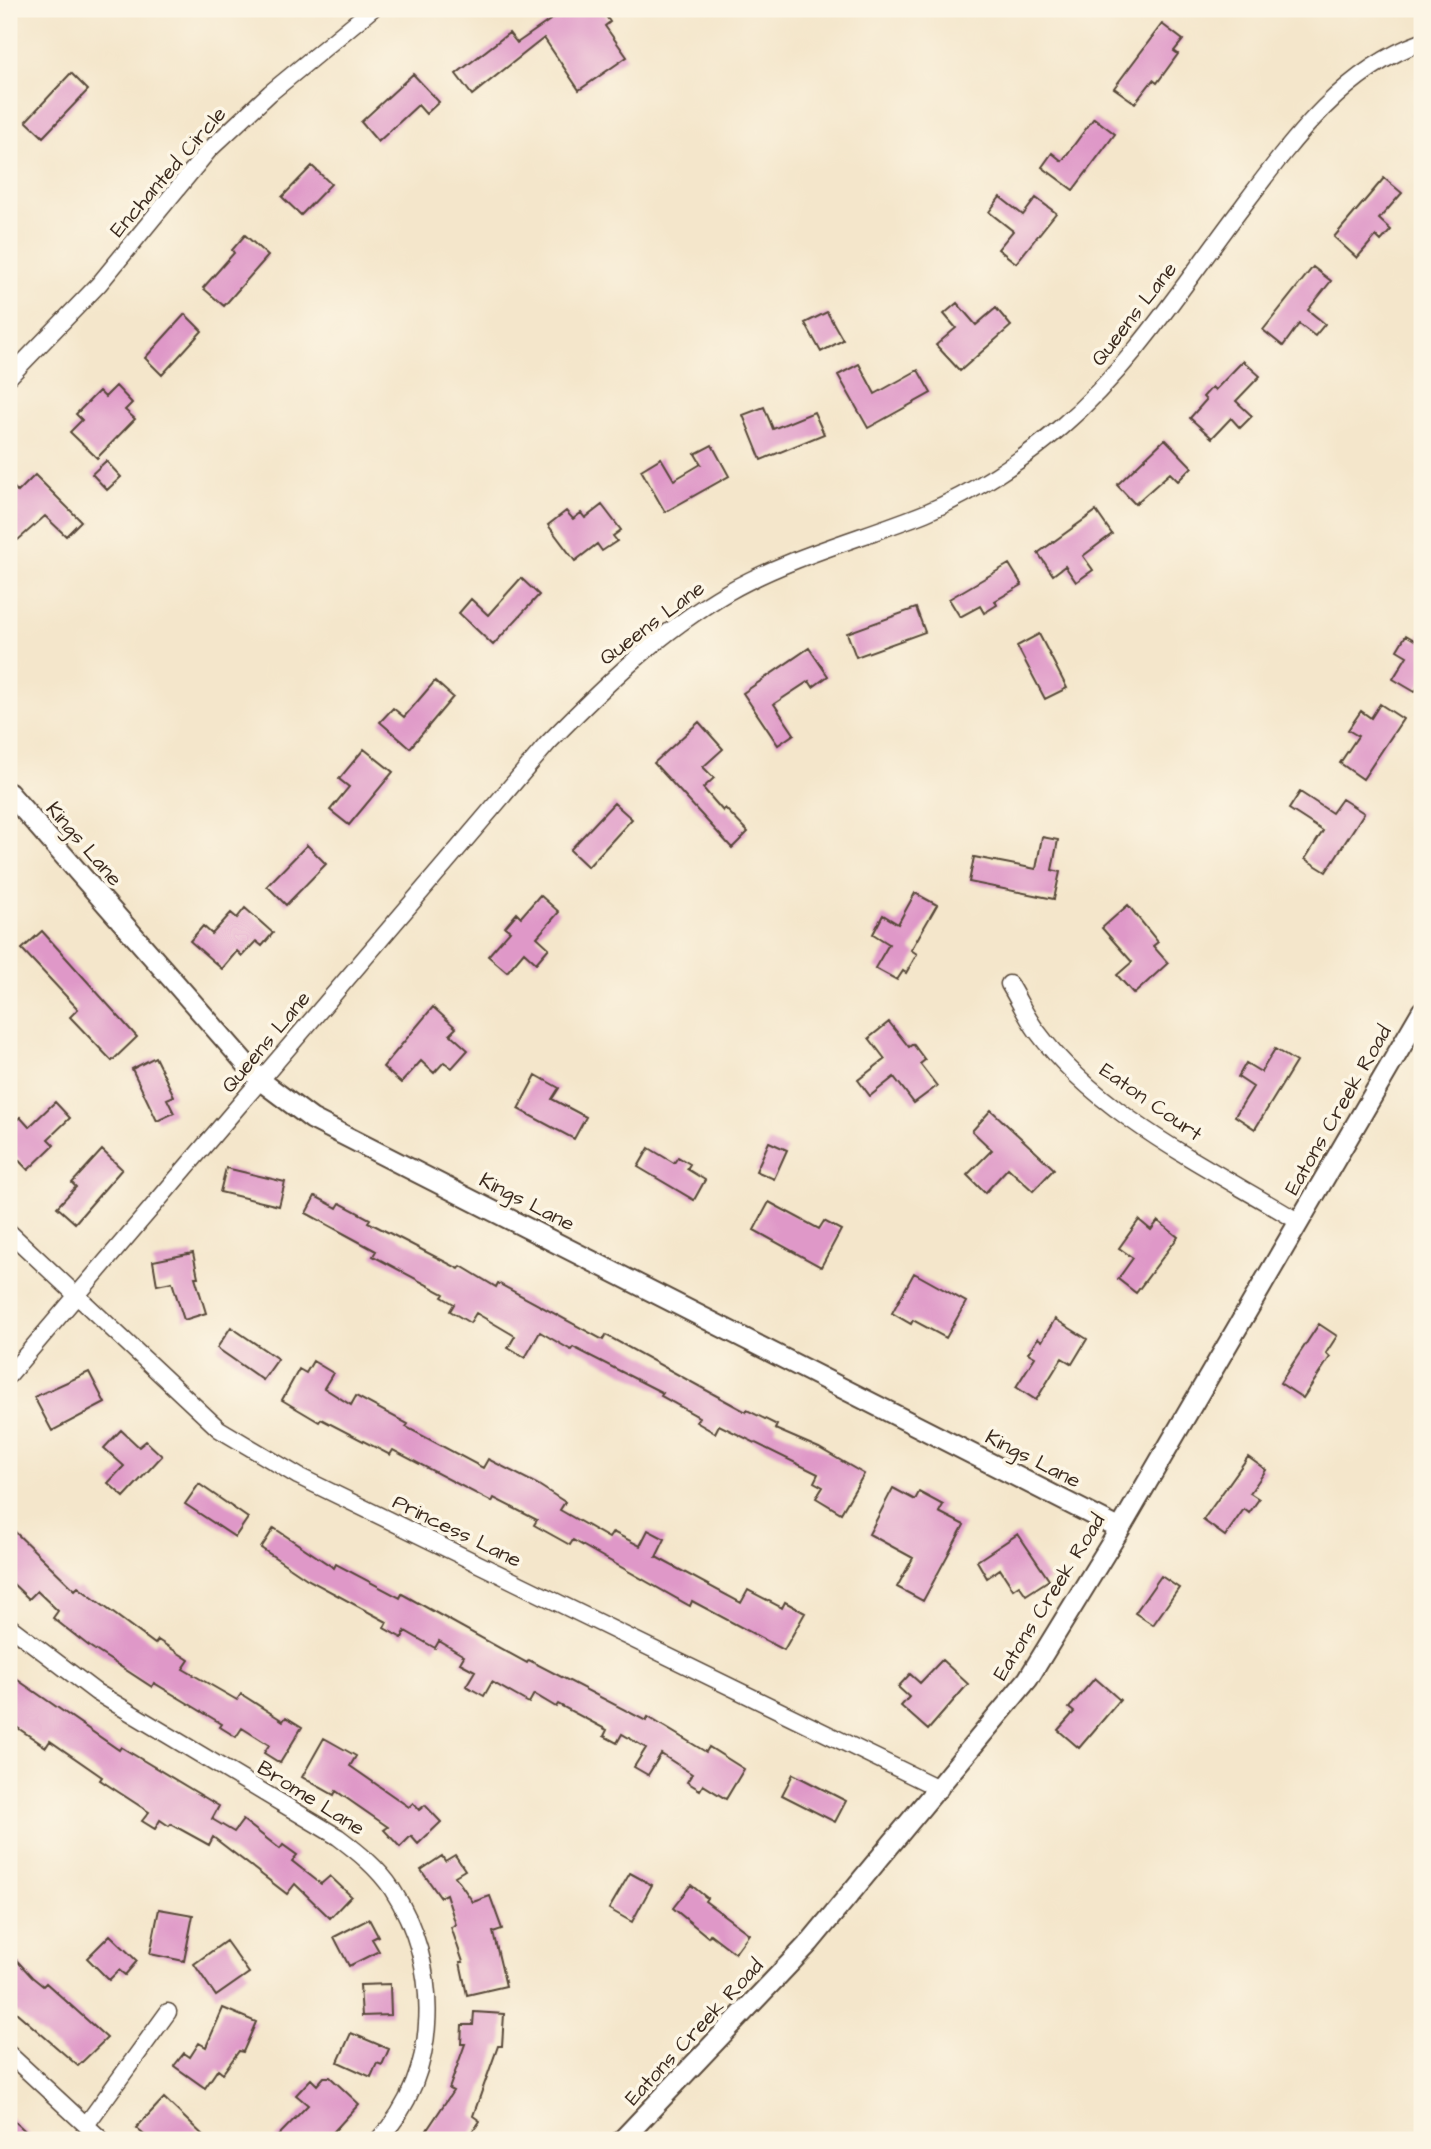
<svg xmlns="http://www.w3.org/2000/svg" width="1431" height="2149" font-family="'Architects Daughter',sans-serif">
	<rect width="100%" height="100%" fill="#fcf5e5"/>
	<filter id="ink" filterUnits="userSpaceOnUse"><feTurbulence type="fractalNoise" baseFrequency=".0143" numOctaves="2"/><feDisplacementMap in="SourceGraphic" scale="14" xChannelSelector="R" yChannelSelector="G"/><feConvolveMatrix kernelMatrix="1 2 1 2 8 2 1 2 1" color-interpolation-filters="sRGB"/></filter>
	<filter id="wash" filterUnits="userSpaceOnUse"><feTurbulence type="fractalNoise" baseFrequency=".00686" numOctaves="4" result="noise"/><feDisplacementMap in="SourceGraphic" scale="28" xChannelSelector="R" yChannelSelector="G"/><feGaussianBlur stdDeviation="1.57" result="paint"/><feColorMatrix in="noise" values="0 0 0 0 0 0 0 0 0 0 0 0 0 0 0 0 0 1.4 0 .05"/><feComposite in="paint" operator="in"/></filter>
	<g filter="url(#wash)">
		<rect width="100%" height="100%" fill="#f4e6cb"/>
		<g id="blocks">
			<!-- building -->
			<path fill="#df98c8" d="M566,9H601L610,22L605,26L627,57L579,90L544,38L472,95L456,74L509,33L517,43Z
				M1162,24L1183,40L1174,51L1178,54L1157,83L1153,80L1135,103L1114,88Z
				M71,73L88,90L43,137L26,121Z
				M413,74L439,102L426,114L418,105L378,142L361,122Z
				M1094,118L1115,134L1073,190L1042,167L1052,153L1062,161Z
				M312,166L331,184L301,215L282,197Z
				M1384,178L1402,193L1379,219L1391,230L1381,241L1376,236L1357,258L1334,237Z
				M1000,197L1023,215L1036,198L1056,213L1016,263L998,249L1013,231L989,212Z
				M245,235L268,256L224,306L203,288L234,253L232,250Z
				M1313,267L1331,281L1308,310L1325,324L1315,336L1299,324L1283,346L1263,330Z
				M957,303L976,325L996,308L1011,326L960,371L936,345L956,328L944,314Z
				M827,312L843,340L821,352L805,323Z
				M185,314L202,331L162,375L145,358Z
				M1243,361L1260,376L1236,401L1252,416L1240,428L1231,418L1212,438L1190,418L1206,400L1203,397L1212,387L1215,390Z
				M859,364L875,394L918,370L931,393L868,428L838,375Z
				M116,386L132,403L125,410L135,419L97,458L70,432L82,420L76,414L99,391L105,397Z
				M764,407L773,429L814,412L824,434L761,460L743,415Z
				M1165,439L1192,467L1178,481L1170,473L1135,504L1117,485Z
				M712,445L729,476L665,512L641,470L661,458L674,480L701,464L695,454Z
				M106,461L121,477L107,490L92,474Z
				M35,475L81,521L66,536L45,516L18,540L9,531V482L18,492Z
				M602,505L621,530L613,536L617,541L602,551L597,544L575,561L548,525L566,511L573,519L581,513L585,518Z
				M1096,511L1112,534L1083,556L1093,570L1076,582L1065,566L1053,575L1038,553Z
				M1009,564L1022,585L995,601L997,605L984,613L980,606L960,617L949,599Z
				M521,578L539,595L493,645L459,613L471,599L488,615Z
				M916,608L925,632L856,657L847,633Z
				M1422,632V681L1415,692L1393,679L1407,656L1397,650L1406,635L1416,641Z
				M1039,634L1067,688L1045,699L1017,646Z
				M809,648L828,676L813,687L809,681L774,704L794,734L778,745L743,693Z
				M435,681L453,697L410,748L380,722L393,708L404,717Z
				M1380,704L1403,719L1363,779L1340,763L1358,736L1348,730L1361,711L1371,718Z
				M699,722L723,749L703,767L714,778L703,788L723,811L725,808L748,832L732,848L654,763Z
				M364,749L393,772L349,825L330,810L349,787L339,779Z
				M1300,792L1332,813L1342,799L1364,813L1326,872L1305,859L1323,831L1289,809Z
				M614,803L632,819L588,867L570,850Z
				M1042,837L1058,840L1052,870L1060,872L1054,899L969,882L974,857L1036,869Z
				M307,845L326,864L286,905L267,886Z
				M915,893L937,905L911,950L917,954L906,973L903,971L897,980L875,968L889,944L873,934L883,915L898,924Z
				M540,895L559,912L537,937L549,948L536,963L524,952L507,972L488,956L510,931L505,927L517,913L521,917Z
				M1128,905L1158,942L1153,946L1168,963L1134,994L1117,975L1132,962L1102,928Z
				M245,908L273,933L262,946L256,941L242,956L237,951L222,969L190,941L203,926L212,934L231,913L237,918Z
				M42,931L137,1037L112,1061L70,1017L78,1009L22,949Z
				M433,1007L456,1028L450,1034L468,1050L452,1068L444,1062L434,1073L421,1061L401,1083L383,1067Z
				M889,1022L909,1047L913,1044L925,1060L920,1064L937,1086L914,1103L894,1077L870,1096L858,1080L885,1059L869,1038Z
				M1275,1049L1296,1062L1255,1129L1235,1116L1253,1087L1238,1077L1246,1063L1261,1072Z
				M155,1057L174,1096L167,1099L174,1113L157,1121L132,1069Z
				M536,1075L559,1088L552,1099L586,1117L574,1139L518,1109Z
				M55,1102L70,1118L48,1139L54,1145L28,1170L9,1150V1127L20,1117L29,1127Z
				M991,1110L1054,1169L1033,1191L1008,1168L985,1193L967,1175L992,1150L972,1131Z
				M769,1142L787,1150L774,1179L756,1171Z
				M649,1148L674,1163L678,1157L690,1164L687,1169L705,1180L694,1200L638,1167Z
				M102,1150L122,1169L75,1223L57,1207L76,1187L72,1183Z
				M226,1168L285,1182L279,1206L220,1192Z
				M315,1196L337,1208L340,1203L370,1219L368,1222L459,1269L461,1266L496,1287L498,1283L603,1340L606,1335L746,1412L747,1410L777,1425L775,1429L819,1448L864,1474L841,1513L816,1498L823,1487L814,1482L818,1474L719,1425L715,1433L696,1422L699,1417L661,1396L663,1393L573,1347L571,1350L540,1332L525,1358L508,1348L515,1336L476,1313L470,1323L450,1311L454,1304L442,1297L444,1294L373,1256L376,1251L306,1213Z
				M769,1202L819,1229L824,1221L841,1230L821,1267L754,1230Z
				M1139,1220L1151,1230L1158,1221L1178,1237L1136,1293L1118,1279L1133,1258L1119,1248Z
				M193,1253L198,1277H195L206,1313L184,1320L172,1282L157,1285L153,1261Z
				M914,1273L966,1302L946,1338L913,1320L911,1324L892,1313Z
				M1055,1319L1087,1339L1072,1364L1062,1358L1036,1400L1016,1387L1035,1357L1028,1353L1038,1338L1042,1341Z
				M1319,1324L1337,1336L1326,1353L1330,1357L1303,1398L1280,1383Z
				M231,1327L278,1359L263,1380L217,1348Z
				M313,1361L333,1373L324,1388L351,1405L356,1396L408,1424L406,1427L483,1468L488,1459L537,1484L565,1502L560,1510L609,1538L613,1532L640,1546L648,1530L665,1539L656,1557L741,1603L748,1590L782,1608L785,1602L805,1613L784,1650L692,1601L690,1606L573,1540L570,1545L534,1525L537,1520L494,1498L492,1502L393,1450L390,1455L321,1419L319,1422L282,1400L299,1369L306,1373Z
				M89,1372L105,1403L52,1431L34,1397Z
				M121,1430L139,1447L146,1441L162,1456L124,1497L108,1483L124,1466L104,1448Z
				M1248,1457L1266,1470L1250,1493L1259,1499L1249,1513L1244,1509L1225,1536L1203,1520Z
				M199,1484L248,1518L235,1537L185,1504Z
				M893,1488L915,1500L919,1492L943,1505L939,1512L964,1525L923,1601L897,1587L913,1558L869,1534Z
				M9,1526L75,1590L78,1587L155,1644L158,1640L189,1660L183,1669L237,1700L241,1694L283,1721L286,1717L302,1727L280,1763L264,1753L269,1745L242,1728L236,1737L220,1727L222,1724L154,1683L152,1687L89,1646L53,1618L58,1611L37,1591L29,1599L9,1580Z
				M274,1528L334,1568L336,1564L400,1598L402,1594L527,1663L529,1660L646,1721L648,1717L706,1752L709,1747L744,1769L726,1799L703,1785L700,1790L687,1782L692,1774L661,1754L648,1775L634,1767L646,1748L622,1734L617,1743L604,1736L607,1730L558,1704L556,1707L534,1694L529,1703L492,1682L484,1696L466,1686L475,1671L460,1663L464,1656L439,1641L435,1648L405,1631L402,1638L384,1628L387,1622L307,1579L261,1548Z
				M1018,1534L1049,1580L1026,1595L1019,1585L1013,1589L1000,1569L987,1578L977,1561Z
				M1161,1576L1179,1588L1153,1625L1135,1613Z
				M942,1660L968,1684L928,1730L901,1706L909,1697L898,1687L910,1674L920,1683Z
				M9,1674L119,1750L121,1747L219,1806L212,1819L234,1832L243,1820L280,1849L283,1845L297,1855L292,1861L321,1884L330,1876L351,1896L330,1918L295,1884L287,1894L213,1837L209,1845L171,1824L169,1826L160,1820L155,1829L142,1821L149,1812L100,1780L102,1777L50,1741L46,1747L9,1722Z
				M1095,1678L1120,1700L1079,1748L1058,1730L1074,1712L1069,1708Z
				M324,1738L356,1756L350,1766L409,1807L413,1803L419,1810L425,1805L441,1822L418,1844L411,1836L400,1847L384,1830L388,1827L336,1791L334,1795L302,1777Z
				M793,1774L846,1801L835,1822L782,1795Z
				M455,1855L465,1870L455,1876L473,1902L490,1896L502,1929L493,1932L506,1986L467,1995L460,1962H463L451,1927L456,1925L446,1894L440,1897L421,1870L442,1856L445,1861Z
				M630,1873L652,1885L632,1922L609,1909Z
				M691,1885L707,1898L705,1901L749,1934L735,1953L710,1934L708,1937L673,1908Z
				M159,1909L193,1915L184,1961L150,1954Z
				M369,1919L378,1936L372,1939L379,1951L349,1966L334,1937Z
				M110,1935L137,1961L125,1975L119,1970L109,1980L87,1958Z
				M226,1941L249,1973L216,1996L194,1964Z
				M9,1952L32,1977L43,1986L46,1983L107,2038L78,2066L9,2006Z
				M390,1984L391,2015L362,2016L360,1985Z
				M223,2008L256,2022L243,2052L239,2051L223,2073L218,2069L205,2088L174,2066L184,2053L190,2057L199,2043L206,2047Z
				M474,2012L504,2014L502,2046H498L473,2116L480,2121L467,2140H436L425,2133L453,2091L449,2089L465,2044H461L462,2025H473Z
				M351,2033L389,2049L382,2065L377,2063L371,2077L338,2062Z
				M324,2077H330L359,2104L326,2140H274L308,2105L296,2095L311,2079L317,2085Z
				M164,2098L208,2140H150L136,2128Z
				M9,2116L35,2140H9Z"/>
		</g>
	</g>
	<g filter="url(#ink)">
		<use href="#blocks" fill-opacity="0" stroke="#574638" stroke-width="2"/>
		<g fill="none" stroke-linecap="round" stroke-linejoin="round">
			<defs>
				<path id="minor" d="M9,377L99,284L209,150L270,93L372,9
					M1009,984C1018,999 1026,1016 1036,1030C1100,1117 1209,1167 1299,1222
					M9,1232L219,1429L298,1476L940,1789
					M9,1375L548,743C603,687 659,632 728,592C789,557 860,539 925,513C973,493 1022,461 1061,427C1134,364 1185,282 1243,206C1291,142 1343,70 1422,42
					M9,1626L96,1692L338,1837C358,1852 378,1868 392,1889C441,1964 442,2074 378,2140
					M9,2054L102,2140
					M86,2125L168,2012"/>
				<path id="tertiary" d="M9,793L261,1081L312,1119L1120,1529
					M622,2140L810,1942L1028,1679L1120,1529L1422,1011"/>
			</defs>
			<!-- minor casing -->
			<use href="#minor" stroke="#574638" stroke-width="19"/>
			<!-- tertiary casing -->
			<use href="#tertiary" stroke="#574638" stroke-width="23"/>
			<!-- minor -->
			<use href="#minor" stroke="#fff" stroke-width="16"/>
			<!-- tertiary -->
			<use href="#tertiary" stroke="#fff" stroke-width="19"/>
		</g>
	</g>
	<g text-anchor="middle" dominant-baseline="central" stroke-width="7" stroke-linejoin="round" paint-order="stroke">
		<!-- street labels -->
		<g font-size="21" fill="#3b2a1e" stroke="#fcf5e5">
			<text transform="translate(168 172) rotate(-49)">Enchanted Circle</text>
			<text transform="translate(1134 314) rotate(-52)">Queens Lane</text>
			<text transform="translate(652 623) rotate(-37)">Queens Lane</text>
			<text transform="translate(84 844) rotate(49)">Kings Lane</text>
			<text transform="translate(266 1042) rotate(-50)">Queens Lane</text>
			<text transform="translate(1151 1102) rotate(35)">Eaton Court</text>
			<text transform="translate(1338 1110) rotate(-60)">Eatons Creek Road</text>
			<text transform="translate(527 1202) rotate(27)">Kings Lane</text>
			<text transform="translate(1033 1459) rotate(27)">Kings Lane</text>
			<text transform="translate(457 1531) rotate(26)">Princess Lane</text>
			<text transform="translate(1049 1597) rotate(-58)">Eatons Creek Road</text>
			<text transform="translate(311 1798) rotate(32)">Brome Lane</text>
			<text transform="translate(694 2032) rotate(-47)">Eatons Creek Road</text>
		</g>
	</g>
	<!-- margin -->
	<rect width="1431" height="2149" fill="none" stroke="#fcf5e5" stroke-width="35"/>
</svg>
